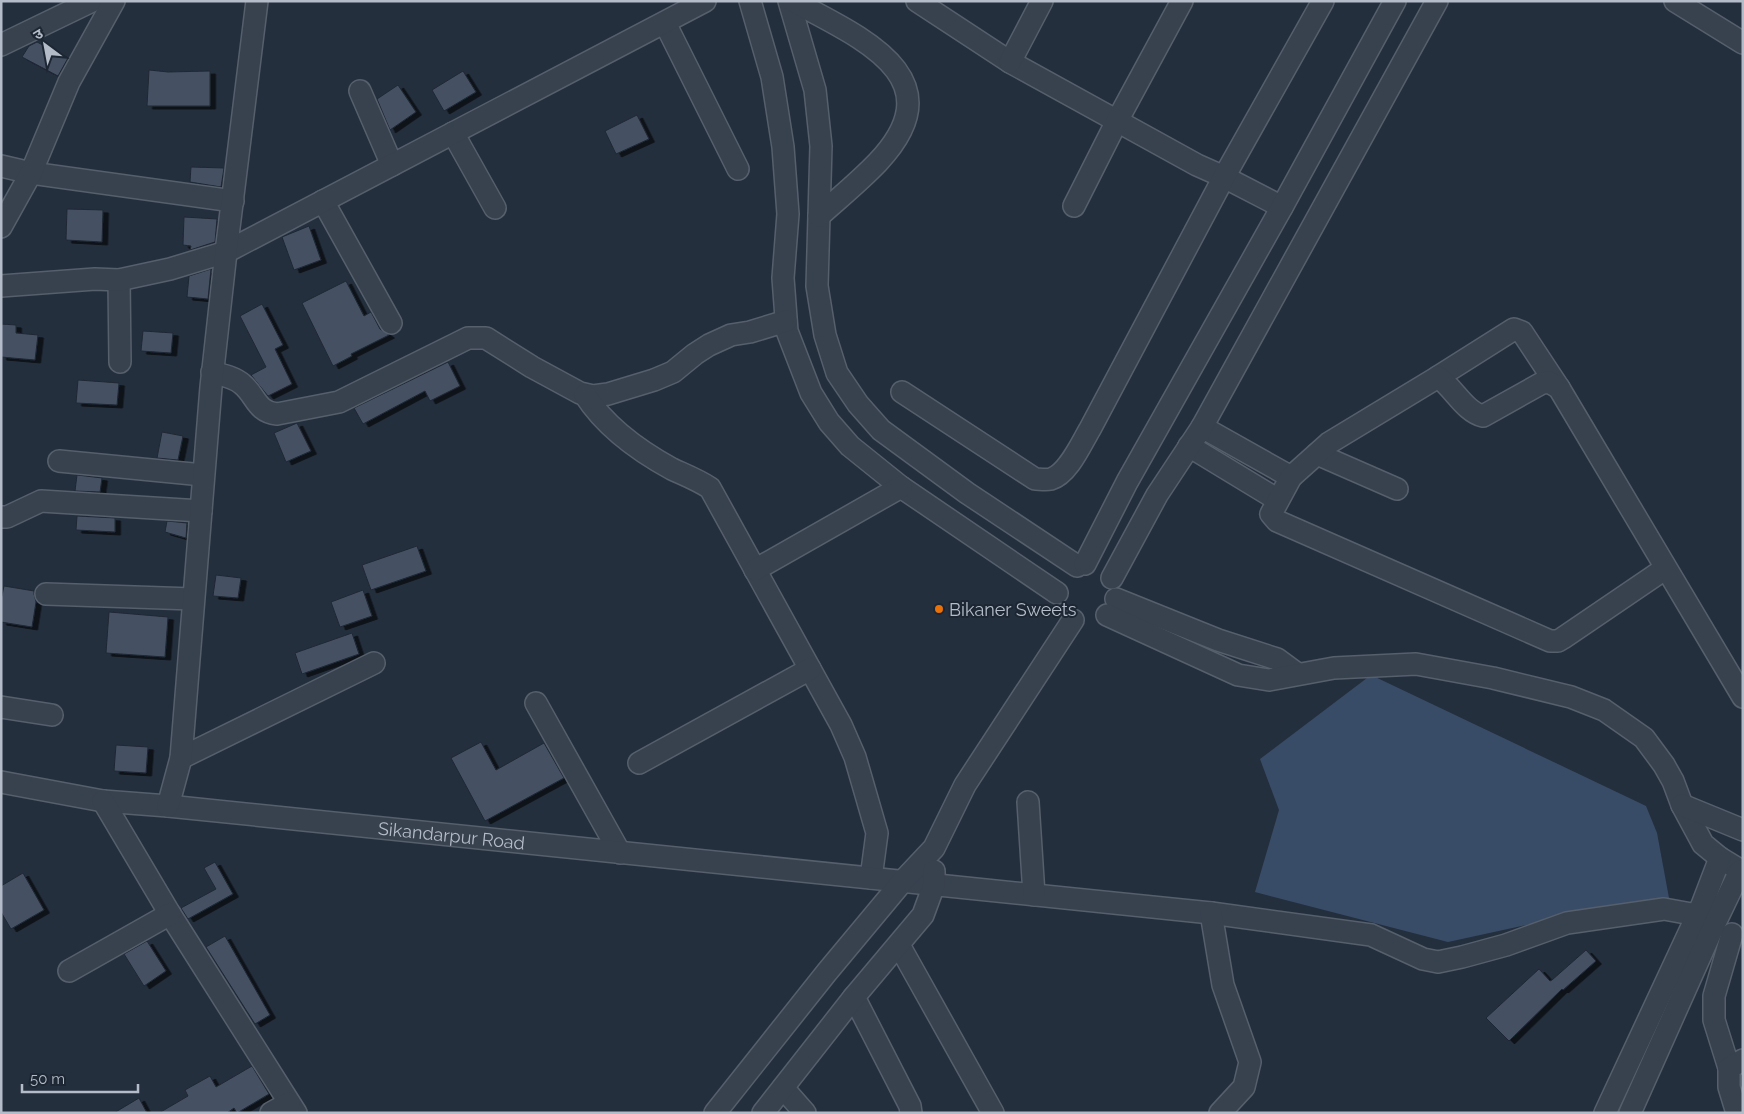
<svg xmlns="http://www.w3.org/2000/svg" width="1744" height="1114" font-family="Raleway,'Noto Sans Devanagari',sans-serif">
	<defs>
		<filter id="shadow"><feDropShadow dx="5.5" dy="3" stdDeviation="0" flood-color="#0009"/></filter>
	</defs>
	<rect width="100%" height="100%" fill="#242f3e"/>
	<!-- water -->
	<path fill="#394c67" d="M1371,675L1646,806L1657,833L1669,898L1572,915L1448,942L1255,892L1279,810L1260,759Z"/>
	<!-- building -->
	<path fill="#455162" stroke="#1f2835" filter="url(#shadow)" d="M37,42L68,58L58,76L22,57L29,46Z
		M149,70L168,72L210,71V106H147Z
		M463,71L476,92L444,111L432,90Z
		M398,85L416,112L390,130L377,99Z
		M637,115L649,139L616,154L605,131Z
		M191,167L224,168L221,187L190,182Z
		M67,209L103,210L102,242L66,240Z
		M184,217L217,219L215,242L190,250L191,246L183,245Z
		M309,226L321,260L294,270L282,237Z
		M211,269L208,299L187,297L189,276Z
		M346,281L364,316L371,312L380,329L389,335L351,354L352,356L333,366L302,303Z
		M262,304L283,345L275,349L292,384L268,396L251,375L266,367L240,316Z
		M1,324L16,325V333L38,335L35,360L1,357Z
		M143,331L173,333L171,353L141,351Z
		M448,362L460,386L430,401L425,391L363,424L354,408Z
		M78,380L119,383L117,405L76,403Z
		M297,423L311,451L286,462L274,433Z
		M162,432L183,436L178,460L157,458Z
		M77,475L102,478L100,492L75,491Z
		M77,516L115,518V532L76,530Z
		M167,521L187,523L186,538L165,532Z
		M417,546L426,571L371,590L362,565Z
		M216,575L241,578L238,598L213,596Z
		M4,586L34,591V594L36,602L32,627L1,622V600Z
		M363,590L372,616L340,627L331,602Z
		M109,612L168,617L165,657L106,653Z
		M352,633L359,654L302,674L295,653Z
		M481,742L496,770L544,743L564,778L485,821L451,758Z
		M116,745L148,747L146,773L114,771Z
		M215,862L233,894L188,919L181,908L216,889L204,868Z
		M23,873L44,910L11,929L1,912V886Z
		M225,936L270,1015L255,1024L206,947Z
		M147,941L166,971L144,986L124,954Z
		M1586,950L1596,961L1563,990L1562,989L1509,1041L1486,1018L1539,969L1550,981L1552,980Z
		M252,1066L269,1094L237,1113L234,1108L227,1113H159L188,1096L185,1090L210,1076L216,1087Z
		M139,1098L147,1113H114Z"/>
	<g fill="none" stroke-linecap="round" stroke-linejoin="round">
		<defs>
			<g id="minor">
				<path d="M750,1L772,77L783,147L788,214L783,278L787,331L811,393L829,422L850,446L901,487L1057,593"/>
				<path d="M789,1L815,90L821,146L817,286L825,335L837,373L858,404L881,430L967,493L1077,566"/>
				<path d="M793,1C859,37 958,77 878,162C860,181 839,198 819,216"/>
				<path d="M917,1L1010,62L1197,165L1224,177L1282,207"/>
				<path d="M1675,1L1743,43"/>
				<path d="M665,23L738,169"/>
				<path d="M1,45L92,1"/>
				<path d="M1010,62L1042,1"/>
				<path d="M360,91L392,165"/>
				<path d="M453,133L495,208"/>
				<path d="M1,166L31,173L233,201"/>
				<path d="M323,201L391,323"/>
				<path d="M1074,206L1117,121L1182,1"/>
				<path d="M1,227L31,173L69,82L114,1"/>
				<path d="M119,280L120,362"/>
				<path d="M1,286L95,279L119,280L170,269L226,252L705,1"/>
				<path d="M212,372C222,375 234,377 242,384C256,395 256,412 277,414L339,402L468,338H486L532,367L580,393L593,396L608,394L654,380L673,372L695,354L709,345L731,335L750,332L786,321"/>
				<path d="M1438,377L1514,329L1522,332L1559,388"/>
				<path d="M902,392L1035,479C1039,479 1046,480 1051,479C1068,474 1081,444 1090,429L1224,177L1323,1"/>
				<path d="M585,395C605,426 639,451 672,469C685,475 698,480 710,488L841,725L855,757L877,833L871,878"/>
				<path d="M1202,427L1291,477"/>
				<path d="M1189,446L1278,500"/>
				<path d="M1317,454L1397,489"/>
				<path d="M59,461L203,475"/>
				<path d="M1,517H7L41,501L201,511"/>
				<path d="M1085,564L1127,482L1282,207L1395,1"/>
				<path d="M1666,568L1563,638L1558,641H1550L1277,521L1271,514L1291,477L1329,443L1438,377C1453,387 1465,412 1483,416L1542,383L1549,382L1559,388L1743,697"/>
				<path d="M755,570L901,487"/>
				<path d="M1112,578L1157,495L1202,427L1437,1"/>
				<path d="M46,594L193,599"/>
				<path d="M1116,599L1218,640L1277,659L1296,673"/>
				<path d="M1107,615L1238,675L1269,680L1334,668L1416,664L1493,678L1571,697L1604,710L1644,738L1664,765L1673,781L1682,805L1703,844L1720,858L1743,872"/>
				<path d="M536,703L620,853"/>
				<path d="M1,707L52,715"/>
				<path d="M181,758L374,663"/>
				<path d="M639,763L810,669"/>
				<path id="s1" d="M1,782L103,801L168,806L1211,913L1371,935L1423,959L1438,962L1462,957L1506,945L1567,923L1664,909L1697,915"/>
				<path d="M103,801L170,914L296,1113"/>
				<path d="M1028,802L1034,895"/>
				<path d="M1682,805L1743,830"/>
				<path d="M168,806L181,758L211,387L226,252L257,1"/>
				<path d="M1211,913L1223,985L1250,1062L1244,1087L1220,1113"/>
				<path d="M899,945L993,1113"/>
				<path d="M69,971L170,914"/>
				<path d="M854,997L910,1106L911,1113"/>
				<path d="M1729,1068L1714,1020V996L1732,934"/>
				<path d="M783,1088L805,1113"/>
				<path d="M271,1113L289,1103"/>
				<path d="M715,1113L827,972L902,882L934,848L965,785L1073,620"/>
				<path d="M763,1113L854,997L923,915L934,885V871"/>
				<path d="M1605,1113L1702,905L1720,858"/>
				<path d="M1630,1113L1715,923L1740,871"/>
				<path d="M1737,1113L1729,1087V1068L1743,1060"/>
			</g>
		</defs>
		<!-- minor casing -->
		<use href="#minor" stroke="#565f6c" stroke-width="24"/>
		<!-- minor -->
		<use href="#minor" stroke="#38414e" stroke-width="21"/>
	</g>
	<!-- markers -->
	<circle fill="#e8710a" stroke="#1d2633" stroke-width="2" cx="939" cy="609" r="5"/>
	<g text-anchor="middle" dominant-baseline="central" stroke-width="4" stroke-linejoin="round" paint-order="stroke">
		<!-- poi labels -->
		<g font-size="18" fill="#b4bcc9" stroke="#1d2633" text-anchor="start">
			<text x="949" y="609">Bikaner Sweets</text>
		</g>
		<!-- street labels -->
		<g font-size="18" fill="#b4bcc9" stroke="#1d2633">
			<text stroke="none"><textPath href="#s1" startOffset="454">Sikandarpur Road</textPath></text>
		</g>
	</g>
	<!-- border -->
	<rect width="1744" height="1114" fill="none" stroke="#b4bcc9" stroke-width="5"/>
	<!-- north arrow -->
	<g transform="translate(45 45) rotate(328)" stroke="#1d2633" stroke-width="4" paint-order="stroke">
	<path d="M0-4L9 19L0 12L-9 19Z" fill="#b4bcc9"/>
	<text y="-8" font-size="14" font-weight="bold" text-anchor="middle" fill="#b4bcc9">उ</text>
	</g>
	<!-- scale -->
	<path d="M22 1084v8h116v-8" fill="none" stroke="#b4bcc9" stroke-width="2.5"/>
	<text x="30" y="1084" font-size="15" fill="#b4bcc9" stroke="#1d2633" stroke-width="4" paint-order="stroke">50 m</text>
</svg>
